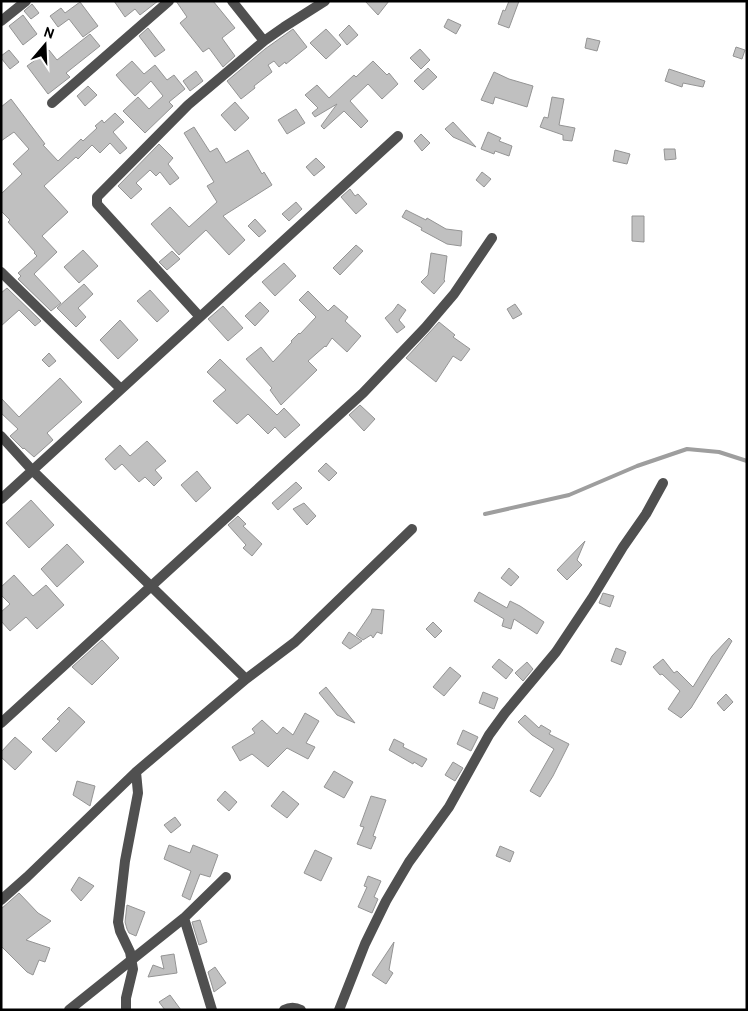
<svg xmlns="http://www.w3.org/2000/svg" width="748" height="1011" font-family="Overpass,sans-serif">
	<rect width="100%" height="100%" fill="#fff"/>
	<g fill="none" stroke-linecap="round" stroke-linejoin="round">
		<!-- stream -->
		<path stroke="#9e9e9e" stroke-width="4" d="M485,514L569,495L637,466L687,449L719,452L747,461"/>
	</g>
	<!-- building -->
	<path fill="#c0c0c0" stroke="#949494" d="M114,1H158L140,15L135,9L125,17Z
		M176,1H213L235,28L222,38L235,56L223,67L209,48L203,52L180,23L187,17Z
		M365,1H389L378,15Z
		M509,1H519L509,28L498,24L503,10L505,11Z
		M80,2L98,26L83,37L69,19L58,27L50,16L61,8L65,13Z
		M32,4L39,13L31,19L24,11Z
		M23,15L37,34L23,45L9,26Z
		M448,19L461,25L456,34L444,27Z
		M349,25L358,35L347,45L339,35Z
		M148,28L165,50L155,57L139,36Z
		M293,29L307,47L286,64L285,62L279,67L274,61L268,65L272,72L254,86L255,88L241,99L227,81L265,49Z
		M326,29L341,45L326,59L310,43Z
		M90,34L100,46L66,73L70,77L48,94L27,66L49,50L57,60Z
		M587,38L600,41L597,51L585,48Z
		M736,47L745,50L742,59L733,56Z
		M420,49L430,60L421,69L410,58Z
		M9,50L19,62L10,69L1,58V56Z
		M132,61L144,74L155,65L167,80L174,75L185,89L169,102L173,106L145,133L123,111L138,97L149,109L163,96L151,81L135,96L121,81L116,75Z
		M373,61L387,75L389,73L398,84L382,99L368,84L350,101L368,121L361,128L344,111L324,129L321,126L337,104L315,117L312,113L318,108L305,95L317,85L329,98L354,75L356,77Z
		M428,68L437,77L423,90L414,81Z
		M669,69L705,81L703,87L683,83L682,87L665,81Z
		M196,71L203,81L190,91L183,81Z
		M494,72L509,79L533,86L527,107L495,97L493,104L481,100Z
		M88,86L97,95L85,106L77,96Z
		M552,97L564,99L559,125L575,128L572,141L563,140V135L540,127L544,117L548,118Z
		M11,99L45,144L43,145L58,161L81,139L83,141L97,128L95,126L102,120L104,123L115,113L124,122L113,132L127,148L120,154L110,143L100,153L92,145L78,159L76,157L44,186L68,212L42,236L57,252L34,274L61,303L51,311L18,279L21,276L18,273L37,256L34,253L35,252L8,222L10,220L1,211V194L22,174L13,164L29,149L14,132L1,141V107Z
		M235,102L249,118L235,131L221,115Z
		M296,109L305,123L287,134L278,120Z
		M453,122L476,147L453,137L445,129Z
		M194,127L210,152L217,148L226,163L248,150L262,174L264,172L272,185L223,216L245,240L229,255L206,230L179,255L151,224L170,207L189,227L217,202L207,186L214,182L184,133Z
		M488,132L501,138L499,141L512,146L509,156L495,151L494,154L481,149Z
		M421,134L430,143L422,151L414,141Z
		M159,144L173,158L168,164L179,178L170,185L160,172L156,176L150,170L136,183L142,189L131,199L118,186Z
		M664,149H675L676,159L665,160Z
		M615,150L630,154L627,164L613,161Z
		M316,158L325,167L314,176L306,167Z
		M482,172L491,179L484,187L476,180Z
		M350,189L355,196L358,194L367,204L356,214L341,197Z
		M296,202L302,209L289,221L282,214Z
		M406,210L426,220L427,218L446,229L462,231L461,246L447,244L421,230L422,228L402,217Z
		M632,216H644V242L632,241Z
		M255,219L266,231L259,237L248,226Z
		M356,245L363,251L340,275L333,268Z
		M83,250L98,266L79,283L64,267Z
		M172,251L180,259L167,270L159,262Z
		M431,253L447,256L444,280L445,281L434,294L421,282L428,275Z
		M284,263L296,276L275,296L262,282Z
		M84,284L93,294L78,308L86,317L76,327L57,308Z
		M7,288L41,321L35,326L19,310L1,326V293Z
		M150,290L169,311L157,322L137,301Z
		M308,291L328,311L334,305L348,317L345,321L361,336L347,352L332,338L326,347L325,346L308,361L317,370L281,405L270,390L272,388L246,359L261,347L273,362L292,342L291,341L299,333L300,334L316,317L299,300Z
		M260,302L269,311L255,326L245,316Z
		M398,304L406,310L399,320L405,327L397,333L385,318L393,311Z
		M515,304L522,314L513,319L507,309Z
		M223,306L243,328L228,341L208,319Z
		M120,320L138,340L118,359L100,340Z
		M439,322L455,335L453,337L470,349L461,361L453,356L436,382L406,358Z
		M49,353L56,361L49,367L42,360Z
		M220,359L277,415L284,408L300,425L285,438L275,427L268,434L248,414L237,424L213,401L226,390L207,372Z
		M60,378L82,402L47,433L53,440L34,457L24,448L23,449L10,436L18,429L1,413V398L19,417Z
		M360,405L375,419L364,431L349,415Z
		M147,441L166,461L155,470L162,478L154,486L145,477L139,482L122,464L115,470L105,459L120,445L130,456Z
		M326,463L337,473L329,481L318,471Z
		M197,471L211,488L196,502L181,485Z
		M296,482L302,488L278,510L272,503Z
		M31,500L54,525L29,548L6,523Z
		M304,503L316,516L307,525L293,509Z
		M238,516L246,524L243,526L262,544L252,556L243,548L246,545L228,525Z
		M585,541L577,560L582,565L567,580L557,570Z
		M67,544L84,562L57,587L41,569Z
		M509,568L519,577L511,586L501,578Z
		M14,575L33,596L46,585L64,605L37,629L26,617L10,631L1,621V612L10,604L1,595V587Z
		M479,592L507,608L510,601L520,606L544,622L537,634L514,619L511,629L502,626L504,619L474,601Z
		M603,593L614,596L610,607L599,603Z
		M372,609L384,610L382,634L377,632L373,638L371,635L363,640L356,635L371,613Z
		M433,622L442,631L435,638L426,629Z
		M349,632L362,641L350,649L342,643Z
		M729,638L732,641L691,708L681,718L668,709L680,691L662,674L660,675L653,667L663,659L674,673L677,671L693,687L712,656Z
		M102,640L119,658L92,685L72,667Z
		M616,648L626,652L621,665L611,661Z
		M499,659L513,670L506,679L492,667Z
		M527,662L533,669L523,681L515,673Z
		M450,667L461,676L444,696L433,687Z
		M326,687L355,723L337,715L319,693Z
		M483,692L498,698L494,709L479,703Z
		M726,694L733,702L724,711L717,703Z
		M69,707L85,722L56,752L42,739L60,721L57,719Z
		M305,713L319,721L306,743L315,747L308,759L287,748L268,767L252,754L240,761L232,747L255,733L252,729L262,720L277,734L283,727L293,735Z
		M525,715L539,728L541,725L551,731L549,734L569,744L553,776L540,797L530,791L554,749L532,735L518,722Z
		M463,730L478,737L471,751L457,744Z
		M15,737L32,752L15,770L1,757V752Z
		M394,739L404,744L403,747L427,759L422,767L414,762L413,764L389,750Z
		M453,762L463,768L455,781L445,775Z
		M334,771L353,782L344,798L324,787Z
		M77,781L95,786L90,806L73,795Z
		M225,791L237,802L229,811L217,800Z
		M283,791L299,804L287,818L271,806Z
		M371,796L386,800L373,836L376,837L371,849L357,844L364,827L360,826Z
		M175,817L181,825L171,833L164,825Z
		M169,845L190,853L193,845L218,855L210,877L200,874L190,900L182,896L191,871L164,859Z
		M500,846L514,852L510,862L496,856Z
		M315,850L332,858L321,881L304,873Z
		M368,876L381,881L374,897L378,899L372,913L358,907L367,887L364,886Z
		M79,877L94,886L81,901L71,890Z
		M19,893L38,913L51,921L26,940L50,948L45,962L39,960L33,975L27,972L1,946V909Z
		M127,905L145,912L136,936L129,933L127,929L125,922Z
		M200,920L207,942L199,945L192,922Z
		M394,942L389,970L393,973L386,984L372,975Z
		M174,954L177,973L148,977L153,965L164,969L161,956Z
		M215,967L226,983L214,992L208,972Z
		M170,995L181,1010H165L159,1002Z"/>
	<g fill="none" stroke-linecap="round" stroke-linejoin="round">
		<!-- street -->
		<path stroke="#505050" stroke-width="10" d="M232,1L264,41
			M1,21L26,1
			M52,103L169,1
			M1,272L121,389
			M200,317L97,204V197L188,105L264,41L284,27L325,1
			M1,436L32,470L246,679
			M1,499L398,136
			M1,723L363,393L425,328L454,294L492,238
			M1,900L27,877L136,772L246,679L295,642L412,529
			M184,918L212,1010
			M69,1010L184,918L226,877
			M126,1010V998L133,969L130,952L120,931L118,922L125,861L138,793L136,772
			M284,1010C290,1007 295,1007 301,1010
			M339,1010L365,944L386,901L409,862L449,807L489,735L505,713L556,652L592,598L623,547L646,514L663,483"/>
	</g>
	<!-- border -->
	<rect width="748" height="1011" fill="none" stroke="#000000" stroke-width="5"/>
	<!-- north arrow -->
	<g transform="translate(45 45) rotate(19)" stroke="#ffffff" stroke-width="4" paint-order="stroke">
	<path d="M0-4L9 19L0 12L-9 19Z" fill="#000000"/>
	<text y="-8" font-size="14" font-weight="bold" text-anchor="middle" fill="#000000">N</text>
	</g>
</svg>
